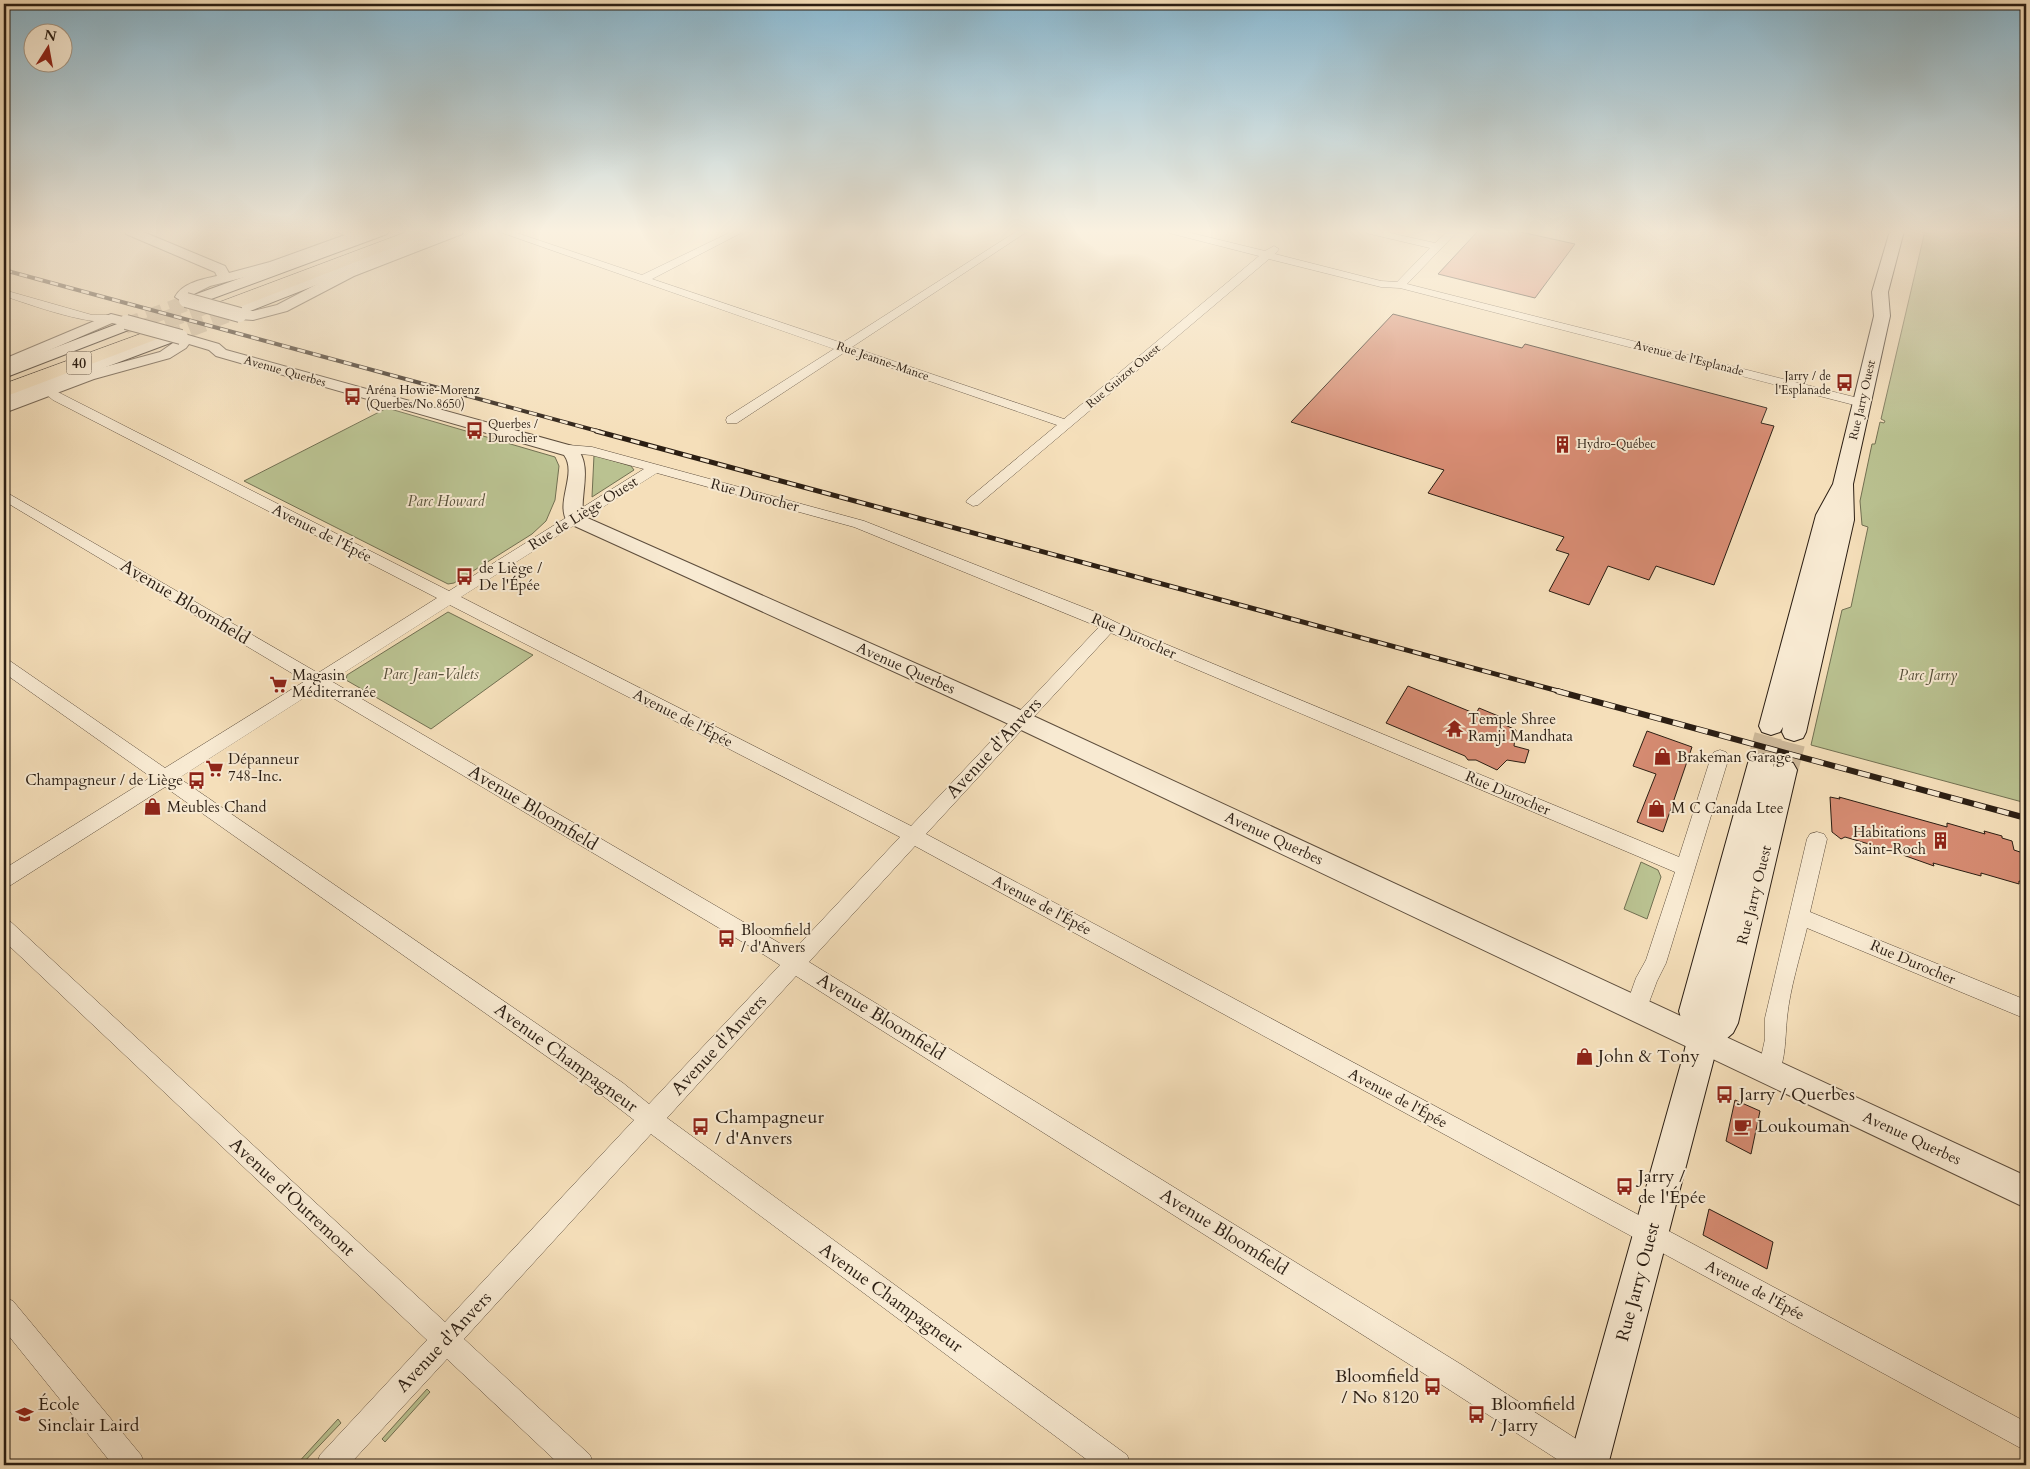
<svg xmlns="http://www.w3.org/2000/svg" width="2030" height="1469" font-family="Cardo,serif">
	<rect width="100%" height="100%" fill="#f5dfba"/>
	<filter id="stains"><feTurbulence type="fractalNoise" baseFrequency=".004" numOctaves="4"/><feColorMatrix values="0 0 0 0 .2 0 0 0 0 .09 0 0 0 0 .02 0 0 0 .5 -.17"/></filter>
	<radialGradient id="worn" r=".72"><stop offset=".6" stop-color="#630" stop-opacity="0"/><stop offset="1" stop-color="#630" stop-opacity=".3"/></radialGradient>
	<!-- green -->
	<path fill="#bac291" stroke="#727052" d="M1925,231H2026V803L1811,745L1842,610L1851,607L1868,527L1862,525L1860,501L1872,444H1875L1880,422L1884,423L1885,421L1881,419Z
		M387,408L555,457L559,466L555,500L546,521L532,534L454,583L448,584L244,481Z
		M594,455L631,466L634,470L592,497Z
		M448,612L533,655L431,729L346,680L347,675Z
		M1641,862L1658,870L1661,877L1647,919L1624,909Z
		M427,1389L430,1392L385,1442L382,1439Z
		M338,1419L341,1423L301,1465H296Z"/>
	<!-- building -->
	<path fill="#d78c73" stroke="#2b1e13" d="M1478,231H1516L1575,244L1535,298L1438,274Z
		M1393,314L1522,348L1525,344L1767,408L1761,423L1774,426L1714,585L1656,566L1649,580L1608,566L1589,605L1549,591L1569,554L1556,550L1564,537L1428,493L1444,470L1291,422Z
		M1408,686L1476,714L1479,708L1508,720L1505,725L1516,730L1514,746L1529,750L1525,763L1507,760L1497,770L1476,760H1468L1465,756L1386,723Z
		M1647,731L1692,747L1663,832L1637,822L1656,774L1633,766Z
		M1830,797L1840,799L1839,797L1947,827V823L1985,834L1984,831L2002,836V838L2012,841L2014,850L2026,854V883L2019,881V884L1981,873V876L1933,863L1934,866L1886,849L1845,837L1841,839L1832,832Z
		M1735,1100L1760,1111L1751,1154L1726,1141Z
		M1709,1209L1773,1242L1767,1269L1703,1235Z"/>
	<g fill="none" stroke-linecap="round" stroke-linejoin="round">
		<!-- secondary-tunnel-far1 -->
		<path stroke="#cdb899" stroke-width="16" stroke-dasharray="16 8" stroke-linecap="butt" d="M125,326L197,299
			M167,338L239,310"/>
		<!-- secondary-tunnel -->
		<path stroke="#cdb899" stroke-width="28" stroke-dasharray="28 14" stroke-linecap="butt" d="M1761,763L1771,726
			M1784,770L1794,732"/>
		<!-- motorway-tunnel -->
		<path stroke="#cdb899" stroke-width="18" stroke-dasharray="18 9" stroke-linecap="butt" d="M139,330L211,303"/>
		<defs>
			<path id="minor" d="M335,231H348L358,236L353,239Z
				M497,231H511L642,275L733,231H745L652,279L842,343L1017,231H1028L852,347L1064,419L1259,256L1169,233L1168,231H1183L1265,251L1274,246L1279,249L1275,254L1381,281L1397,282L1430,248L1366,233L1365,231H1381L1435,243L1448,231H1458L1407,284L1866,400L1868,403L1862,407L1400,288L1381,287L1269,259L978,505L973,506L966,502L968,499L1057,425L845,352L737,423H727L726,420L727,417L834,349Z
				M4,290L92,315H111L117,318C103,332 23,302 4,296Z
				M48,387L449,591L644,469L591,455L568,453L561,449L568,445L592,447L864,521L1093,611L1134,631L1679,857L1711,757L1714,752L1720,750L1726,752L1729,757L1666,963L1657,981L1644,1016L1636,1019L1628,1016L1625,1009L1636,978L1646,960L1675,872L1111,633L926,834L2026,1422V1451L915,846L809,962L1462,1365L1601,1455L1605,1465H1566L1442,1385L796,976L667,1118L1127,1455L1131,1465H1094L651,1134L464,1339L590,1455L594,1465H560L447,1359L349,1465H316L320,1455L427,1340L4,941V920L11,922L445,1322L634,1120L607,1099L165,787L11,885L4,887V869L151,777L4,673V659L10,661L165,768L305,681L4,501V491L318,673L437,598L53,400L42,391ZM657,473L854,527L1099,627L911,826L461,597ZM450,605L900,837L793,951L331,681ZM318,689L766,956L780,965L649,1104L623,1083L179,778Z
				M1817,832L1824,834L1827,839L1810,912L2026,1000V1019L1807,928C1800,957 1790,988 1787,1018C1785,1039 1786,1059 1777,1078L1769,1081L1761,1078L1758,1071L1765,1039V1018L1807,839L1810,834Z
				M4,1297L13,1301L141,1455L145,1465H113L4,1330Z"/>
			<path id="tertiary" d="M125,231H141L225,266L229,273L270,262L356,231H373L372,234L280,268L210,286L190,296L193,300L186,304L175,297C182,283 203,279 217,276L215,272L126,234Z
				M446,231H463L462,234L354,276L287,311L253,320L240,319L233,315L240,311H253L277,305L344,270Z
				M111,314L131,319L133,322L126,326L112,323L4,370V359Z
				M181,333L219,344L226,350L576,447C593,466 580,493 583,516L1014,707L2026,1176V1208L998,719L568,523C554,503 578,474 564,455L216,356L209,350L189,344L186,348L170,358L94,379L4,413V402L82,373L160,352L173,343L176,334Z"/>
			<path id="secondary" d="M370,231H389L387,234L203,302L197,304L189,299L191,296Z
				M429,231H448L446,234L245,313H233L231,310L233,307Z
				M1890,231H1904L1888,292L1890,316L1853,484L1854,520L1806,732L1803,738L1794,741L1785,738L1782,732L1783,727L1780,732L1771,735L1762,732L1759,726L1816,515L1833,484L1874,316L1872,292Z
				M125,321L133,326L131,329L4,378V367Z
				M167,333L173,334L175,338L173,342L4,405V394Z
				M1761,754L1770,756L1774,763L1773,767L1775,763L1784,760L1793,763L1797,770L1738,1023L1733,1033L1717,1047L1608,1465H1568L1684,1053L1687,1040L1679,1011L1748,763L1752,756Z"/>
			<path id="motorway" d="M409,231H430L428,234L232,310H220L217,306L220,302Z
				M154,329L160,330L163,334L160,338L4,397V384Z"/>
		</defs>
		<!-- minor casing -->
		<use href="#minor" stroke="#5e4e3d" stroke-width="1"/>
		<!-- tertiary casing -->
		<use href="#tertiary" stroke="#5e4e3d" stroke-width="2"/>
		<!-- secondary casing -->
		<use href="#secondary" stroke="#2b1e13" stroke-width="2"/>
		<!-- motorway casing -->
		<use href="#motorway" stroke="#2b1e13" stroke-width="1"/>
		<!-- minor -->
		<use href="#minor" fill="#f8ead2" fill-rule="evenodd"/>
		<!-- tertiary -->
		<use href="#tertiary" fill="#f8ead2" fill-rule="evenodd"/>
		<!-- secondary -->
		<use href="#secondary" fill="#f8ead2" fill-rule="evenodd"/>
		<!-- motorway -->
		<use href="#motorway" fill="#f5dfba" fill-rule="evenodd"/>
		<defs>
			<path id="rail-far2" d="M4,270L601,432"/>
			<path id="rail-far1" d="M596,431L1562,692"/>
			<path id="rail" d="M1557,691L2026,818"/>
		</defs>
		<!-- rail-far2 casing -->
		<use href="#rail-far2" stroke="#2b1e13" stroke-width="4"/>
		<!-- rail-far1 casing -->
		<use href="#rail-far1" stroke="#2b1e13" stroke-width="5"/>
		<!-- rail casing -->
		<use href="#rail" stroke="#2b1e13" stroke-width="6"/>
		<!-- rail-far2 -->
		<use href="#rail-far2" stroke="#f8ead2" stroke-width="2.5" stroke-dasharray="8" stroke-linecap="butt"/>
		<!-- rail-far1 -->
		<use href="#rail-far1" stroke="#f8ead2" stroke-width="3" stroke-dasharray="9" stroke-linecap="butt"/>
		<!-- rail -->
		<use href="#rail" stroke="#f8ead2" stroke-width="4.5" stroke-dasharray="12" stroke-linecap="butt"/>
		<defs>
			<path id="tertiary-bridge" d="M186,300L240,315
				M126,322L181,337"/>
		</defs>
		<!-- tertiary-bridge casing -->
		<use href="#tertiary-bridge" stroke="#5e4e3d" stroke-width="16" stroke-linecap="butt"/>
		<!-- tertiary-bridge -->
		<use href="#tertiary-bridge" stroke="#f8ead2" stroke-width="14"/>
	</g>
	<!-- sky -->
	<linearGradient id="sky" x2="0" y2="1"><stop stop-color="#8ab8d0"/><stop offset="0.53" stop-color="#faf1e0"/><stop offset="1" stop-color="#faf1e0" stop-opacity="0"/></linearGradient>
	<rect width="2030" height="436" fill="url(#sky)"/>
	<!-- icons -->
	<defs>
		<symbol id="bus-bare" viewBox="-9 -9 18 18"><path d="M-5-6H5V4H4V6H2V4H-2V6H-4V4H-5ZM-3.5-4V0h7V-4ZM-3.5 1.2v1.5H-2V1.2ZM2 1.2v1.5H3.5V1.2Z" fill="#8f2418" stroke="#f8ead2" stroke-width="2.5" paint-order="stroke"/></symbol>
		<symbol id="building-bare" viewBox="-9 -9 18 18"><path d="M-4-6H4V6H1V3H-1V6H-4ZM-2.5-4.3h1.7v1.8h-1.7ZM.8-4.3h1.7v1.8H.8ZM-2.5-1h1.7V.8h-1.7ZM.8-1h1.7V.8H.8Z" fill="#8f2418" stroke="#f8ead2" stroke-width="2.5" paint-order="stroke"/></symbol>
		<symbol id="supermarket-bare" viewBox="-9 -9 18 18"><path d="M-6-5.5h2.5l.6 2H6L4.5 2H-2.5L-4.4-4H-6ZM-1.5 3.2a1.3 1.3 0 1 0 .1 0ZM3 3.2a1.3 1.3 0 1 0 .1 0Z" fill="#8f2418" stroke="#f8ead2" stroke-width="2.5" paint-order="stroke"/></symbol>
		<symbol id="temple-bare" viewBox="-9 -9 18 18"><path d="M0-6L5-2H3V0L6.5 2.5H4V6H1.5V3h-3V6H-4V2.5H-6.5L-3 0V-2H-5Z" fill="#8f2418" stroke="#f8ead2" stroke-width="2.5" paint-order="stroke"/></symbol>
		<symbol id="shop-bare" viewBox="-9 -9 18 18"><path d="M-5-2.5h2.3a2.7 3.5 0 0 1 5.4 0H5L5.5 6h-11ZM-1.5-2.5h3a1.5 2.3 0 0 0-3 0Z" fill="#8f2418" stroke="#f8ead2" stroke-width="2.5" paint-order="stroke"/></symbol>
		<symbol id="cafe-bare" viewBox="-9 -9 18 18"><path d="M-5.5-4.5H6V0H3Q3 3.5 0 3.5H-2.5Q-5.5 3.5-5.5 0ZM3-3.2v2h1.7v-2ZM-6 4.5H4V6H-6Z" fill="#8f2418" stroke="#f8ead2" stroke-width="2.5" paint-order="stroke"/></symbol>
		<symbol id="school-bare" viewBox="-9 -9 18 18"><path d="M0-5L7-2L0 1L-7-2ZM-4 1L0 2.5L4 1V4Q0 6-4 4Z" fill="#8f2418" stroke="#f8ead2" stroke-width="2.5" paint-order="stroke"/></symbol>
	</defs>
	<g fill-rule="evenodd">
		<use href="#bus-bare" x="1832" y="370" width="25" height="25"/>
		<use href="#bus-bare" x="340" y="384" width="25" height="25"/>
		<use href="#bus-bare" x="462" y="418" width="25" height="25"/>
		<use href="#building-bare" x="1550" y="432" width="25" height="25"/>
		<use href="#bus-bare" x="452" y="564" width="25" height="25"/>
		<use href="#supermarket-bare" x="266" y="672" width="25" height="25"/>
		<use href="#temple-bare" x="1442" y="716" width="25" height="25"/>
		<use href="#shop-bare" x="1650" y="744" width="25" height="25"/>
		<use href="#supermarket-bare" x="202" y="756" width="25" height="25"/>
		<use href="#bus-bare" x="184" y="768" width="25" height="25"/>
		<use href="#shop-bare" x="140" y="794" width="25" height="25"/>
		<use href="#shop-bare" x="1644" y="796" width="25" height="25"/>
		<use href="#building-bare" x="1928" y="828" width="25" height="25"/>
		<use href="#bus-bare" x="714" y="926" width="25" height="25"/>
		<use href="#shop-bare" x="1572" y="1044" width="25" height="25"/>
		<use href="#bus-bare" x="1712" y="1082" width="25" height="25"/>
		<use href="#cafe-bare" x="1730" y="1114" width="25" height="25"/>
		<use href="#bus-bare" x="688" y="1114" width="25" height="25"/>
		<use href="#bus-bare" x="1612" y="1174" width="25" height="25"/>
		<use href="#bus-bare" x="1420" y="1374" width="25" height="25"/>
		<use href="#school-bare" x="12" y="1402" width="25" height="25"/>
		<use href="#bus-bare" x="1464" y="1402" width="25" height="25"/>
	</g>
	<g text-anchor="middle" dominant-baseline="central" stroke-width="4" stroke-linejoin="round" paint-order="stroke">
		<!-- far-street labels -->
		<g font-size="12" fill="#2b1e13" stroke="#f8ead2">
			<text transform="translate(1689 358) rotate(14)">Avenue de l'Esplanade</text>
			<text transform="translate(883 361) rotate(19)">Rue Jeanne-Mance</text>
			<text transform="translate(285 371) rotate(16)">Avenue Querbes</text>
			<text transform="translate(1123 376) rotate(-40)">Rue Guizot Ouest</text>
			<text transform="translate(1862 400) rotate(-77)">Rue Jarry Ouest</text>
		</g>
		<!-- far-poi labels -->
		<g font-size="12" fill="#2b1e13" stroke="#f8ead2" text-anchor="start">
			<text x="1831" y="376" text-anchor="end">Jarry / de<tspan x="1831" dy="14">l'Esplanade</tspan></text>
			<text x="366" y="390">Aréna Howie-Morenz<tspan x="366" dy="14">(Querbes/No 8650)</tspan></text>
			<text x="488" y="424">Querbes /<tspan x="488" dy="14">Durocher</tspan></text>
			<text x="1577" y="444">Hydro-Québec</text>
		</g>
		<!-- shield labels -->
		<rect fill="#f8ead2" stroke="#685b4c" stroke-width="1" x="66.5" y="351.5" width="25" height="23" rx="4"/>
		<g font-size="14" font-weight="bold" fill="#2b1e13">
			<text x="79" y="363">40</text>
		</g>
		<!-- street labels -->
		<g font-size="15" fill="#2b1e13" stroke="#f8ead2">
			<text transform="translate(755 495) rotate(15)">Rue Durocher</text>
			<text transform="translate(583 513) rotate(-32)">Rue de Liège Ouest</text>
			<text transform="translate(322 533) rotate(27)">Avenue de l'Épée</text>
			<text transform="translate(1134 636) rotate(24)">Rue Durocher</text>
			<text transform="translate(906 668) rotate(24)">Avenue Querbes</text>
			<text transform="translate(683 718) rotate(27)">Avenue de l'Épée</text>
			<text transform="translate(1508 793) rotate(23)">Rue Durocher</text>
			<text transform="translate(1274 838) rotate(25)">Avenue Querbes</text>
			<text transform="translate(1754 895) rotate(-76)">Rue Jarry Ouest</text>
			<text transform="translate(1042 905) rotate(28)">Avenue de l'Épée</text>
			<text transform="translate(1913 962) rotate(23)">Rue Durocher</text>
			<text transform="translate(1398 1098) rotate(28)">Avenue de l'Épée</text>
			<text transform="translate(1912 1138) rotate(25)">Avenue Querbes</text>
			<text transform="translate(1755 1290) rotate(28)">Avenue de l'Épée</text>
		</g>
		<!-- park labels -->
		<g font-size="15" font-style="italic" fill="#564f39" stroke="#f8ead2">
			<text x="446" y="501">Parc Howard</text>
			<text x="431" y="674">Parc Jean-Valets</text>
			<text x="1928" y="675">Parc Jarry</text>
		</g>
		<!-- poi labels -->
		<g font-size="15" fill="#2b1e13" stroke="#f8ead2" text-anchor="start">
			<text x="479" y="568">de Liège /<tspan x="479" dy="17">De l'Épée</tspan></text>
			<text x="292" y="675">Magasin<tspan x="292" dy="17">Méditerranée</tspan></text>
			<text x="1468" y="719">Temple Shree<tspan x="1468" dy="17">Ramji Mandhata</tspan></text>
			<text x="1677" y="757">Brakeman Garage</text>
			<text x="228" y="759">Dépanneur<tspan x="228" dy="17">748-Inc.</tspan></text>
			<text x="183" y="780" text-anchor="end">Champagneur / de Liège</text>
			<text x="167" y="807">Meubles Chand</text>
			<text x="1671" y="808">M C Canada Ltee</text>
			<text x="1926" y="832" text-anchor="end">Habitations<tspan x="1926" dy="17">Saint-Roch</tspan></text>
			<text x="741" y="930">Bloomfield<tspan x="741" dy="17">/ d'Anvers</tspan></text>
		</g>
		<!-- near-street labels -->
		<g font-size="18" fill="#2b1e13" stroke="#f8ead2">
			<text transform="translate(185 602) rotate(31)">Avenue Bloomfield</text>
			<text transform="translate(994 748) rotate(-47)">Avenue d'Anvers</text>
			<text transform="translate(533 808) rotate(31)">Avenue Bloomfield</text>
			<text transform="translate(881 1017) rotate(32)">Avenue Bloomfield</text>
			<text transform="translate(719 1045) rotate(-47)">Avenue d'Anvers</text>
			<text transform="translate(566 1058) rotate(36)">Avenue Champagneur</text>
			<text transform="translate(292 1197) rotate(43)">Avenue d'Outremont</text>
			<text transform="translate(1224 1232) rotate(32)">Avenue Bloomfield</text>
			<text transform="translate(1638 1282) rotate(-75)">Rue Jarry Ouest</text>
			<text transform="translate(891 1298) rotate(36)">Avenue Champagneur</text>
			<text transform="translate(444 1342) rotate(-47)">Avenue d'Anvers</text>
		</g>
		<!-- near-poi labels -->
		<g font-size="18" fill="#2b1e13" stroke="#f8ead2" text-anchor="start">
			<text x="1598" y="1056">John &amp; Tony</text>
			<text x="1739" y="1094">Jarry / Querbes</text>
			<text x="715" y="1117">Champagneur<tspan x="715" dy="21">/ d'Anvers</tspan></text>
			<text x="1757" y="1126">Loukouman</text>
			<text x="1638" y="1176">Jarry /<tspan x="1638" dy="21">de l'Épée</tspan></text>
			<text x="1419" y="1376" text-anchor="end">Bloomfield<tspan x="1419" dy="21">/ No 8120</tspan></text>
			<text x="38" y="1404">École<tspan x="38" dy="21">Sinclair Laird</tspan></text>
			<text x="1491" y="1404">Bloomfield<tspan x="1491" dy="21">/ Jarry</tspan></text>
		</g>
	</g>
	<!-- margin -->
	<rect width="2030" height="1469" fill="none" stroke="#f5dfba" stroke-width="20"/>
	<rect x="5" y="5" width="2020" height="1459" fill="none" stroke="#2b1e13" stroke-width="2.5"/>
	<rect x="10" y="10" width="2010" height="1449" fill="none" stroke="#2b1e13"/>
	<!-- north arrow -->
	<g transform="translate(48 48) rotate(11)"><circle r="24" fill="#f8ead2" stroke="#a69886"/>
	<path d="M0-4L9 19L0 12L-9 19Z" fill="#8f2418"/>
	<text y="-8" font-size="14" font-weight="bold" text-anchor="middle" fill="#2b1e13">N</text>
	</g>
	<rect width="100%" height="100%" filter="url(#stains)"/>
	<rect width="100%" height="100%" fill="url(#worn)"/>
</svg>
